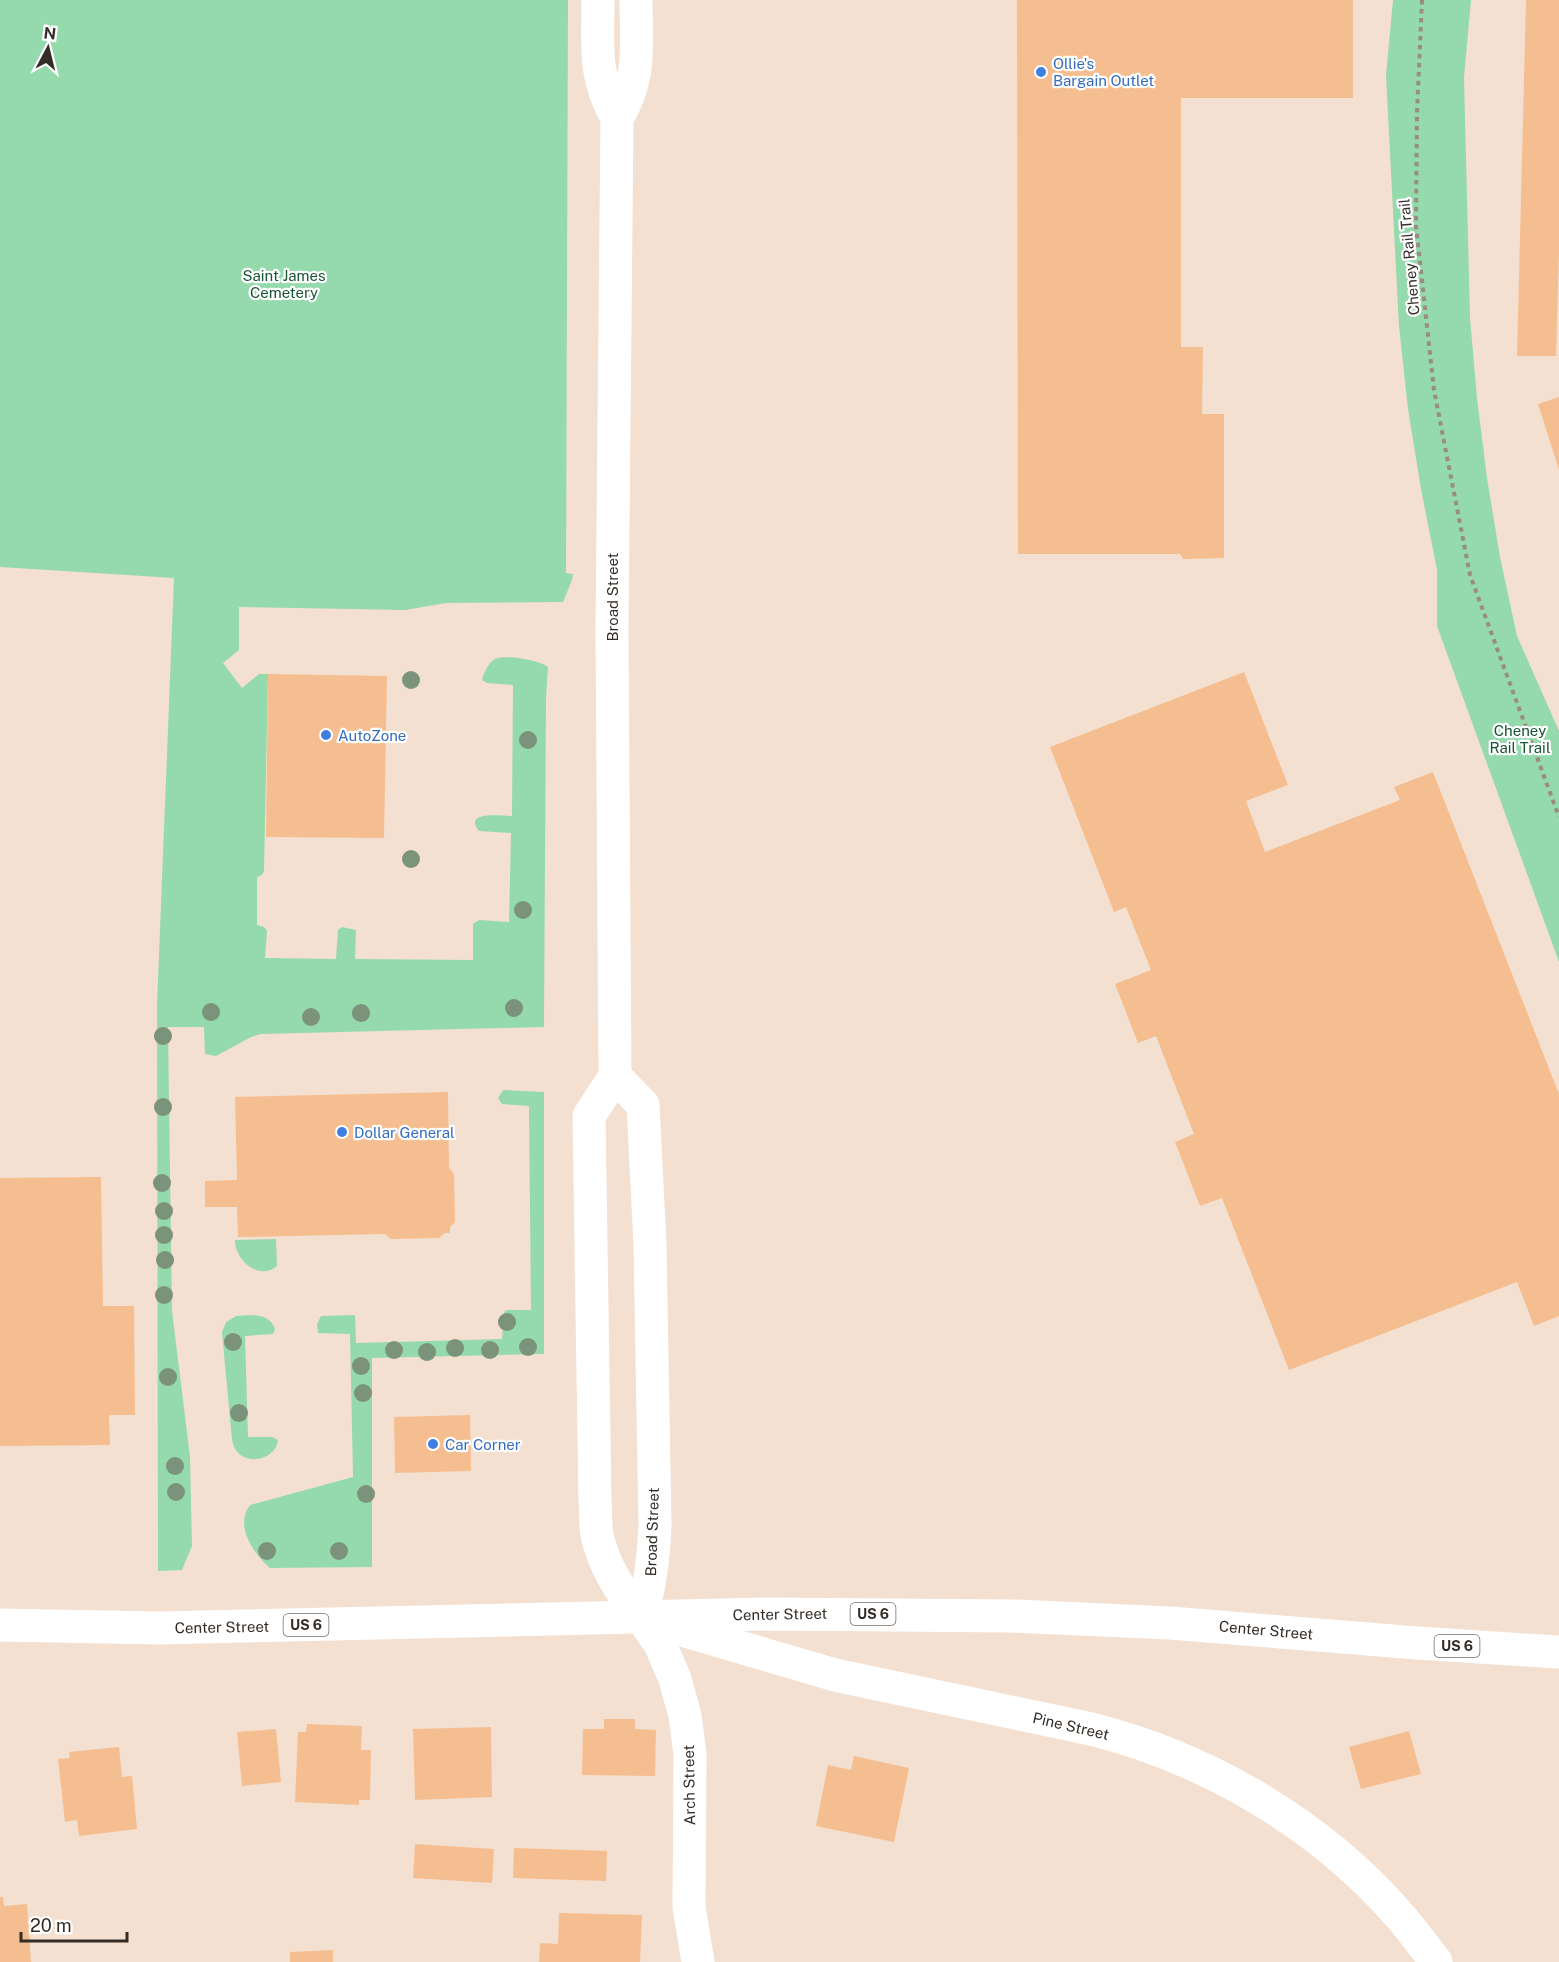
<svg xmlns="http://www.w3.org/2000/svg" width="1559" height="1962" font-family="'Public Sans',sans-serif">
	<rect width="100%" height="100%" fill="#f4e0d0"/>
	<!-- green -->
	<path fill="#94daac" d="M0,0H568L566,573L573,574L572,580L563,602L446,603L405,610L239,607V650L223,663L242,688L259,674H268L264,871L262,875L257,877V925L264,927L267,931L265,958L336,959L338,930L342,927L356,930L355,959L473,960V924L479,920L509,922L511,833L479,831C462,810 503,816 512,816L513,685L487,683L482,680C484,673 488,663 495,659C504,654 540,660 548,667L546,697L544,1027L261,1034L251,1037L216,1056L205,1054L204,1027H168L172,1311L190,1457L192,1546L182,1570L158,1571L157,1005L174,578L0,567Z
		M1393,0H1471L1464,77L1470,318L1477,398L1487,478L1500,557L1517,636L1559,731V962L1437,626V570L1421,489L1408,409L1399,326L1386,76Z
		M503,1090L544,1092V1354L372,1358V1567L270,1568C254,1554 234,1526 250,1505L353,1477L350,1334L318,1333L317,1324L321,1316L355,1315L356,1343L502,1339L504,1312L507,1310H531L529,1106L502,1104L498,1098Z
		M276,1239L277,1266C260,1281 235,1261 235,1240Z
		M236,1316C251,1315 269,1312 275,1329L273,1334L245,1336L248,1437H272L278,1440C276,1462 237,1469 232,1440L222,1332L226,1322Z"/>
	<!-- building -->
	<path fill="#f5be90" d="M1017,0H1353V98H1181V347H1203L1202,414H1224V558L1183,559L1180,554H1018Z
		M1526,0H1559V253L1556,356H1517Z
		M1559,397V470L1538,404Z
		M1244,672L1288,785L1246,801L1265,852L1400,800L1394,787L1433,772L1559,1094V1316L1534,1326L1517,1282L1289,1370L1222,1198L1200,1206L1175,1142L1194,1134L1156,1036L1138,1043L1115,984L1151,970L1126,907L1114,912L1050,747Z
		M268,674L387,676L384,838L266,837Z
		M448,1092L449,1168L454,1174L455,1222L450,1227V1233H445L439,1238L391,1239L385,1234L238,1237L237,1207H205V1181L237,1180L235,1097Z
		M101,1177L103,1306H134L135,1415H109L110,1445L0,1446V1178Z
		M470,1415L471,1471L395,1473L394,1417Z
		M604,1719H635V1729L656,1730L655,1776L582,1775L583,1729H604Z
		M307,1724L362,1726L361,1750H371L370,1800H359V1805L295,1802L298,1732H306Z
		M491,1727L492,1797L415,1800L413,1729Z
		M276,1729L281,1782L242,1786L237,1732Z
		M1409,1731L1421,1774L1361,1789L1349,1747Z
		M119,1747L122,1777L132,1776L137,1829L79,1836L77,1820L65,1822L58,1759L70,1758L69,1752Z
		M854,1756L909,1768L894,1842L816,1826L828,1765L851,1770Z
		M415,1844L494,1849L492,1883L413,1878Z
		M514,1848L607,1851L606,1881L513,1878Z
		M0,1897H3L4,1906L27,1904L31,1962H0Z
		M559,1913L642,1915L640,1962H539L540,1943L558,1944Z
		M333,1950V1962H290V1952Z"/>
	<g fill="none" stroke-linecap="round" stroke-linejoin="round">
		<!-- path -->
		<path stroke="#9a8c81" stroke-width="4" stroke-dasharray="4.5 4.5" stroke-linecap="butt" d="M1422,0L1417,112L1416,226L1434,390L1470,575L1559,817"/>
		<!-- minor -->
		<path stroke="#fff" stroke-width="33" d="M641,1617L660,1644L675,1679L685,1716L690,1754L689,1907L698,1962"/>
		<!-- major -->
		<path stroke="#fff" stroke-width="33" d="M598,0C598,45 593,77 617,118L612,630L615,1076L589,1116L595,1502C596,1512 595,1524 597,1535C604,1567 621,1592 641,1617
			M617,118C642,79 636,44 636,0
			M615,1076L643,1105L650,1245L655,1525C654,1557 650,1587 641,1617
			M0,1625L159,1628L769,1614L1013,1616L1170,1623L1417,1643L1559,1652
			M668,1626L835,1675L1091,1729C1207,1758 1320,1824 1399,1915C1412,1930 1424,1946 1436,1962"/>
	</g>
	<!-- trees -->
	<g fill="#7b937a">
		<circle cx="411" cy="680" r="9"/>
		<circle cx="528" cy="740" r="9"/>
		<circle cx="411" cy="859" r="9"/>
		<circle cx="523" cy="910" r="9"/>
		<circle cx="514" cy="1008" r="9"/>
		<circle cx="211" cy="1012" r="9"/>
		<circle cx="361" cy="1013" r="9"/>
		<circle cx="311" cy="1017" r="9"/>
		<circle cx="163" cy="1036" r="9"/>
		<circle cx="163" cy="1107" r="9"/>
		<circle cx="162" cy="1183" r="9"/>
		<circle cx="164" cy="1211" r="9"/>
		<circle cx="164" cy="1235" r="9"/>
		<circle cx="165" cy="1260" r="9"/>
		<circle cx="164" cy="1295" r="9"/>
		<circle cx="507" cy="1322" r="9"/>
		<circle cx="233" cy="1342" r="9"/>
		<circle cx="528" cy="1347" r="9"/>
		<circle cx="455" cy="1348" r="9"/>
		<circle cx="394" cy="1350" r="9"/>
		<circle cx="490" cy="1350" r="9"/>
		<circle cx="427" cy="1352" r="9"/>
		<circle cx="361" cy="1366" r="9"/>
		<circle cx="168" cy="1377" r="9"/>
		<circle cx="363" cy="1393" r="9"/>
		<circle cx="239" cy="1413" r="9"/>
		<circle cx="175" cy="1466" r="9"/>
		<circle cx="176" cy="1492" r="9"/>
		<circle cx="366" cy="1494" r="9"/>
		<circle cx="267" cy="1551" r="9"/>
		<circle cx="339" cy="1551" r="9"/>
	</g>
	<!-- markers -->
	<g fill="#3f7fe0" stroke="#fff" stroke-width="2">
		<circle cx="1041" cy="72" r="6"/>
		<circle cx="326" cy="735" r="6"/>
		<circle cx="342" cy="1132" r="6"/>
		<circle cx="433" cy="1444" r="6"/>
	</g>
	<g text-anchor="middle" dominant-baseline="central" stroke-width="4.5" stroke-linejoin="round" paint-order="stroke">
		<!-- shield labels -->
		<g fill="#fff" stroke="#716c68" stroke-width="1.5">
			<rect x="850.5" y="1603" width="45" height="22" rx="4.5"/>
			<rect x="283.5" y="1614" width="45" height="22" rx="4.5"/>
			<rect x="1434.5" y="1635" width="45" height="22" rx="4.5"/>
		</g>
		<g font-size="14" font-weight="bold" fill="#342d27">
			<text x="873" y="1614">US 6</text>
			<text x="306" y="1625">US 6</text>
			<text x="1457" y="1646">US 6</text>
		</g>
		<!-- shop labels -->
		<g font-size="15" fill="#366cbe" stroke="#fff" text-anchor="start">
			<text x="1053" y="63">Ollie's<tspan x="1053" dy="17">Bargain Outlet</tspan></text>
			<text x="338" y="735">AutoZone</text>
			<text x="354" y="1132">Dollar General</text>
			<text x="445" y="1444">Car Corner</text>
		</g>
		<!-- street labels -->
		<g font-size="15" fill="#342d27" stroke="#fff">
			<text transform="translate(1409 257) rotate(-95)">Cheney Rail Trail</text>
			<text transform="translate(612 597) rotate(-90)">Broad Street</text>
			<text transform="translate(652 1532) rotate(-88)">Broad Street</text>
			<text transform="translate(780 1614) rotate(-1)">Center Street</text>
			<text transform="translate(222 1627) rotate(-1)">Center Street</text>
			<text transform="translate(1266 1630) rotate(5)">Center Street</text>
			<text transform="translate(1071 1726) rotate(13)">Pine Street</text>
			<text transform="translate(689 1785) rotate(-91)">Arch Street</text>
		</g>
		<!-- park labels -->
		<g font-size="15" fill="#185433" stroke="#fff">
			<text x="284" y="275">Saint James<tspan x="284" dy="17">Cemetery</tspan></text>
			<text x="1520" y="730">Cheney<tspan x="1520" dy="17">Rail Trail</tspan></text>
		</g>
	</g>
	<!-- north arrow -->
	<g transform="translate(48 48) rotate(7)" stroke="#ffffff" stroke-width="4.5" paint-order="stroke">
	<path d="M0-4.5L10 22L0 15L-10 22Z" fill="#342d27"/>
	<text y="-9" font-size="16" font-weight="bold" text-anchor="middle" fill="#342d27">N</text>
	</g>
	<!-- scale -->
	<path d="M21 1932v9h106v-9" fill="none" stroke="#342d27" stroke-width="3"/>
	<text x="30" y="1932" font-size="18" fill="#342d27" stroke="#ffffff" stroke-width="4.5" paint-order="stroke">20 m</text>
</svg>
